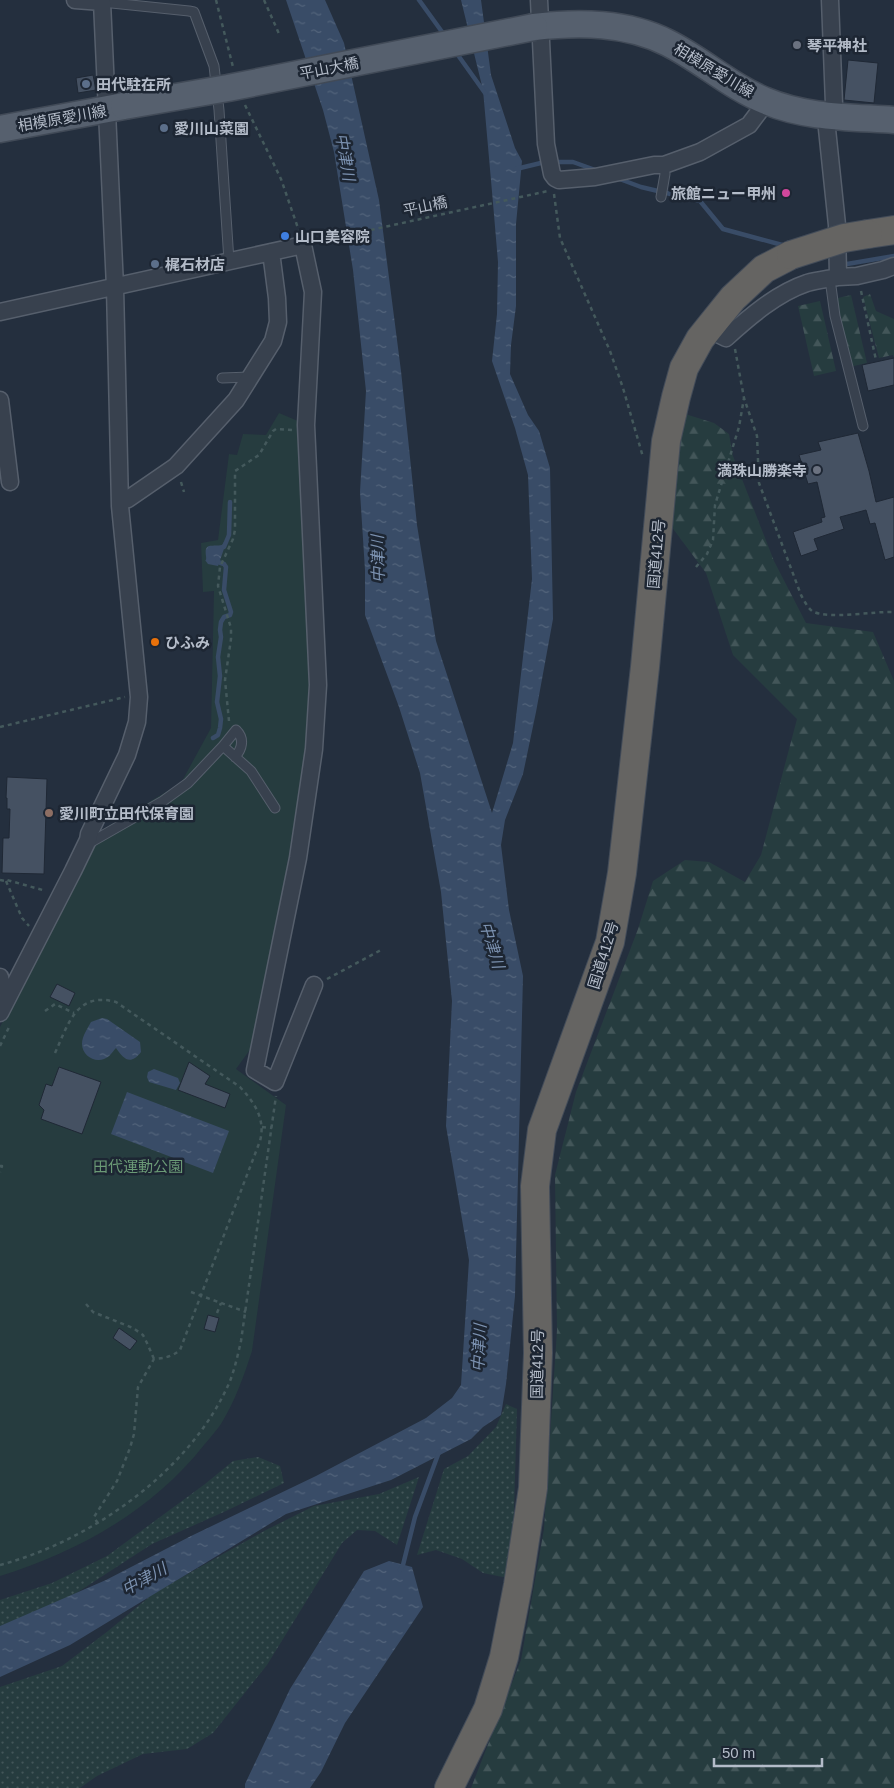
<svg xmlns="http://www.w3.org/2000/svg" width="894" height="1788" font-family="Arial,'Noto Sans JP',sans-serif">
	<defs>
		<pattern id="grass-dots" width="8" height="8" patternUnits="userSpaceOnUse" patternTransform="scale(1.25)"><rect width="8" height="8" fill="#263c3f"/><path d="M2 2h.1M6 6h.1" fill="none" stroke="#435659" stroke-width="1.8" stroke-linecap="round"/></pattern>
		<pattern id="forest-firs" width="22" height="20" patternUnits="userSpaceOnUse" patternTransform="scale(1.25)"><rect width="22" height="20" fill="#263c3f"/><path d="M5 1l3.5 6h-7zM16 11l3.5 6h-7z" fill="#435659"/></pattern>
		<pattern id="water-ripples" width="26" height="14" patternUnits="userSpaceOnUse" patternTransform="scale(1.25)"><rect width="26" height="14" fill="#394c67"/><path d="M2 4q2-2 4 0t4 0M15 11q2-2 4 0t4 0" fill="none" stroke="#53647b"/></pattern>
	</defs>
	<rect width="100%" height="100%" fill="#242f3e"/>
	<!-- grass -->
	<path fill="url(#grass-dots)" d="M506,1404L517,1409L512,1579L483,1573L462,1559L436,1550L417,1555L444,1469L468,1456L496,1427Z
		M258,1457L280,1466L284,1483L226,1511L152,1544L41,1616L0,1633V1600L52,1583L107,1556L205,1484L233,1461Z
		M419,1477L397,1545L375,1531L357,1530L342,1543L267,1665L213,1733L187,1749L143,1754L97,1776L80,1788H0V1687L62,1666L108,1631L154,1593L264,1531L314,1506L379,1494Z"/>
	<!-- forest -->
	<path fill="url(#forest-firs)" d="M870,294L876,311L894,319V358L893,355L879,358L863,297Z
		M851,295L867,363L845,368L829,300Z
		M820,301L836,371L814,376L798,306Z
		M682,413L714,423L729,434L733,456L774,561L806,623L873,632L894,681V1788H471L521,1660L544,1529L557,1330L555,1175L576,1092L638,929L653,881L685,860L709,862L745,882L761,855L797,719L733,655L706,573L671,526Z"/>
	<!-- green -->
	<path fill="#263c3f" d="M279,413L298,421L311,709L307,759L291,860H288L275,950L252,1047L236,1069L286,1105L252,1351C244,1376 235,1401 221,1424C216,1431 210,1438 204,1445C153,1510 78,1552 0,1576V1027L92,846V836L181,783L211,728L214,591L203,592L201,543L218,540L229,454L237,455L243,434L266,435Z"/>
	<!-- water -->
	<path fill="url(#water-ripples)" d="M286,0H325L344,43L379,200L401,371L417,525L436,641L492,813L513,743L532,579L528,475L515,428L492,361L497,314L498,262L493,203L483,90L461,0H481L491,75L515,148L522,161L516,224V306L511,345L510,374L528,415L539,431L550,468L553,619L536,712L523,774L505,820L501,845L509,910L523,976L515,1296L506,1384L501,1415L483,1427L471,1439L391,1480L286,1514L70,1645L0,1677V1626L106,1580L191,1536L316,1476L426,1418L452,1398L461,1385L469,1260L446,1126L452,1001L441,892L420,773L399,707L365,615V570L360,492L366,391L353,270L334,152L323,110Z
		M224,542L226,543L218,566L208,564C203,557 207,564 206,556C204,542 212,547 222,545Z
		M102,1018L107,1019L140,1042L141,1052C130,1066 124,1059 116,1048C112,1052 110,1057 104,1059C94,1063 82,1055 82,1044C82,1036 88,1028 91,1022Z
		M154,1069L178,1078L180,1083L176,1090L149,1082L147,1077L148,1072Z
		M127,1092L229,1131L213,1173L111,1134Z
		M389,1561L412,1567L423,1607L345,1723L321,1772L310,1788H245V1784L290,1689L364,1571Z"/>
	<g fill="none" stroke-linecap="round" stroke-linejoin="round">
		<!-- stream -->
		<path stroke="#394c67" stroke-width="4.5" d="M419,0L445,36
			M455,51L485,93
			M553,162H573L598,171
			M516,169L545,162
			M617,178L641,187L700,201L723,229L786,246
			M841,262L847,264L894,256
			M224,547L229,535L230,502
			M213,738L218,735L220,728L221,719L217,702L220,676L218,657L221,637L220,630L221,622L224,617L230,615L231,612L224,590L226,567L224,564L218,562L217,558
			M400,1570L403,1565L415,1517L439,1452"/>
	</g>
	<!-- building -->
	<path fill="#455162" stroke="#1f2835" d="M848,60L878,63L874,103L844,100Z
		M93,75L96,90L78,93L76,78Z
		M894,358V385L868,391L862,365Z
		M858,433L869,471L876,502L894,497V557L885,560L875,523L870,524L866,510L840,517L844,529L814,539L818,550L801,556L793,532L822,522L821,518L825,517L817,482L808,484L799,455L821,450L818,442Z
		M7,777L47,779L44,874L2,873L3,838H9L10,809H7V798H6Z
		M57,984L75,993L69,1006L50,997Z
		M189,1062L210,1076L205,1084L230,1094L225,1108L178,1090Z
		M59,1067L101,1082L82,1134L41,1119L44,1110L39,1105L46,1084L52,1086Z
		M208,1315L219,1318L215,1332L204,1329Z
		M119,1328L137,1341L130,1350L113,1338Z"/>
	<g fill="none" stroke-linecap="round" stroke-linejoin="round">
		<defs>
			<path id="service" d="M102,2L189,11L194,12L214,66L219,110L229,261
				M661,197L665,174L664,165
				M830,279L835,316L863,426
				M222,378L250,377
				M223,746L236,730C245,739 242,749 235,757
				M88,840L93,841L163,801L188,783L223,746L251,771L275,808"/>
			<path id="minor" d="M539,0L546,144L552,174L555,178L559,180L595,177L654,165H664L700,152L749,125L767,101
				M838,277L857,276L883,270L894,266
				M0,312L303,245L313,292L306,425L318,685L314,749L298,858L255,1070L275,1082L314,985
				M708,329L726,338C749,317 777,293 807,283C817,280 828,279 838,277L837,225L827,129L834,104L830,0
				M0,400L10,482
				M121,501L128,499L176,466L236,400L273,341L278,322L277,298L271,252
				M0,977L1,982L9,994
				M0,1013L73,871L88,840L89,834L127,755L137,722L139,697L120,506L115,287L102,2L75,0"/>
			<path id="primary" d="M534,27C579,22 627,22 668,43C702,60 731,87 766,101C806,118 852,117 894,120
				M0,129L124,106"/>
			<path id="trunk" d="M868,234L894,230
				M449,1788L488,1709L504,1657L518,1585L533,1488L538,1353L535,1186L542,1130L610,942L622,873L645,667L666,441L676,397L684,368L700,339L708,329L733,298L764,269L791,255"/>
		</defs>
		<!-- service casing -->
		<use href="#service" stroke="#565f6c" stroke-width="11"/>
		<!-- minor casing -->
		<use href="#minor" stroke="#565f6c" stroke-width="19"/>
		<!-- primary casing -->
		<use href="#primary" stroke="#414a57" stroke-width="29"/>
		<!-- trunk casing -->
		<use href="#trunk" stroke="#434c59" stroke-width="30"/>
		<!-- path -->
		<path stroke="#44595c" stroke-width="2.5" stroke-dasharray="4 4" stroke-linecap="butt" d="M216,0L233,67
			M264,0L280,36
			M245,105L281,179L299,231
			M554,194L560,238L610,351L623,388L643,457
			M316,242L548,191
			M861,291L876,360
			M735,349L744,398L757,436L759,483L801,595C804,600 807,607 812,611C828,620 874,611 894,612
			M181,482L184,492
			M696,567L707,554L713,540L715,505L739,427L744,398
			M229,721L225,680L231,639V628L218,586L220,567L233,539L235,530V471L259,455L273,431L276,429L292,430
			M0,727L125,697
			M0,880L6,881L7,880L46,891
			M6,881L22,918L29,926
			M327,979L381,950
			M45,1011L55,1004L74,1013
			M0,1046L10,1025
			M55,1053C68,1025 76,991 116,1002L240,1087C254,1102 266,1119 260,1141L180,1350C172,1357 164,1358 154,1359L138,1387L134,1434L130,1448L117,1481L94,1517L97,1522
			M262,1127L272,1128
			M0,1166H2L0,1172
			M191,1292L246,1312
			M86,1304L93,1312L133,1328L143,1335L147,1343L154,1359
			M217,1313L221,1303
			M0,1565C91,1541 192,1470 230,1381C235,1368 238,1354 241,1341L276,1096"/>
		<!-- service -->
		<use href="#service" stroke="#38414e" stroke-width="9"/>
		<!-- minor -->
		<use href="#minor" stroke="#38414e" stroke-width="16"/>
		<!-- primary -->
		<use href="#primary" stroke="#56606e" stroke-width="26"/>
		<!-- trunk -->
		<use href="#trunk" stroke="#656462" stroke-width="28"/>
		<defs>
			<path id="primary-bridge" d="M124,106L228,88L534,27"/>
			<path id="trunk-bridge" d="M791,255L844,238L868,234"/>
		</defs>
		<!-- primary-bridge casing -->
		<use href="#primary-bridge" stroke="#414a57" stroke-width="29" stroke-linecap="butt"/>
		<!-- trunk-bridge casing -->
		<use href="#trunk-bridge" stroke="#434c59" stroke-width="30" stroke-linecap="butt"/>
		<!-- primary-bridge -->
		<use href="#primary-bridge" stroke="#56606e" stroke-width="26"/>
		<!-- trunk-bridge -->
		<use href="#trunk-bridge" stroke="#656462" stroke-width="28"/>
	</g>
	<!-- markers -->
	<g fill="#6b7280" stroke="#1d2633" stroke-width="2">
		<circle cx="797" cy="45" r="5"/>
		<circle cx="817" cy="470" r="5"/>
	</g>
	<g fill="#5c6f8a" stroke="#1d2633" stroke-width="2">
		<circle cx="86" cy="84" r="5"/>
		<circle cx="164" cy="128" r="5"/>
		<circle cx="155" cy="264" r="5"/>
	</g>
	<circle fill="#d1479c" stroke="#1d2633" stroke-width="2" cx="786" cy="193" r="5"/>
	<circle fill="#3f7fe0" stroke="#1d2633" stroke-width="2" cx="285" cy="236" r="5"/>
	<circle fill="#e8710a" stroke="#1d2633" stroke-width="2" cx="155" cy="642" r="5"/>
	<circle fill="#8d6e63" stroke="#1d2633" stroke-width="2" cx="49" cy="813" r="5"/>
	<g text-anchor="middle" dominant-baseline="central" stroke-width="5" stroke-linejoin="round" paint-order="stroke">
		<!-- poi labels -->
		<g font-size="15" font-weight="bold" fill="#b4bcc9" stroke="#1d2633" text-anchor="start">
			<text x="807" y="45">琴平神社</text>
			<text x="96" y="84">田代駐在所</text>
			<text x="174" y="128">愛川山菜園</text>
			<text x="776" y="193" text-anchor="end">旅館ニュー甲州</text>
			<text x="295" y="236">山口美容院</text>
			<text x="165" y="264">梶石材店</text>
			<text x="807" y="470" text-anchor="end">満珠山勝楽寺</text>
			<text x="165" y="642">ひふみ</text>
			<text x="59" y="813">愛川町立田代保育園</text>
		</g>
		<!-- street labels -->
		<g font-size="15" fill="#b4bcc9" stroke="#1d2633">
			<text transform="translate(329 68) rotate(-11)">平山大橋</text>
			<text transform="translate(714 70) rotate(31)">相模原愛川線</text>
			<text transform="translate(62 118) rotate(-10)">相模原愛川線</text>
			<text transform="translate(425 206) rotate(-12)">平山橋</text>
			<text transform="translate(656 554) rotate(-85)">国道412号</text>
			<text transform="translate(603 955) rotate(-73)">国道412号</text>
			<text transform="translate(537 1364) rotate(-89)">国道412号</text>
		</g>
		<!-- park labels -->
		<g font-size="15" fill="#6b9a76" stroke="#1d2633">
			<text x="138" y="1166">田代運動公園</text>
		</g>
		<!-- water labels -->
		<g font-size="16" font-style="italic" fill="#7c92b1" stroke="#1d2633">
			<text transform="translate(345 157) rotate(80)">中津川</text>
			<text transform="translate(378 559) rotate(-91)">中津川</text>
			<text transform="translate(492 945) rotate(73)">中津川</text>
			<text transform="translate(479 1348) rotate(-87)">中津川</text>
			<text transform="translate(144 1579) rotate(-29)">中津川</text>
		</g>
	</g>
	<!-- scale -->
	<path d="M714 1758v8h108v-8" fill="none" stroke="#b4bcc9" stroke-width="2.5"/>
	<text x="722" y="1758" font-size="15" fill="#b4bcc9" stroke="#1d2633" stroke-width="4" paint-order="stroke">50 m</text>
</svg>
